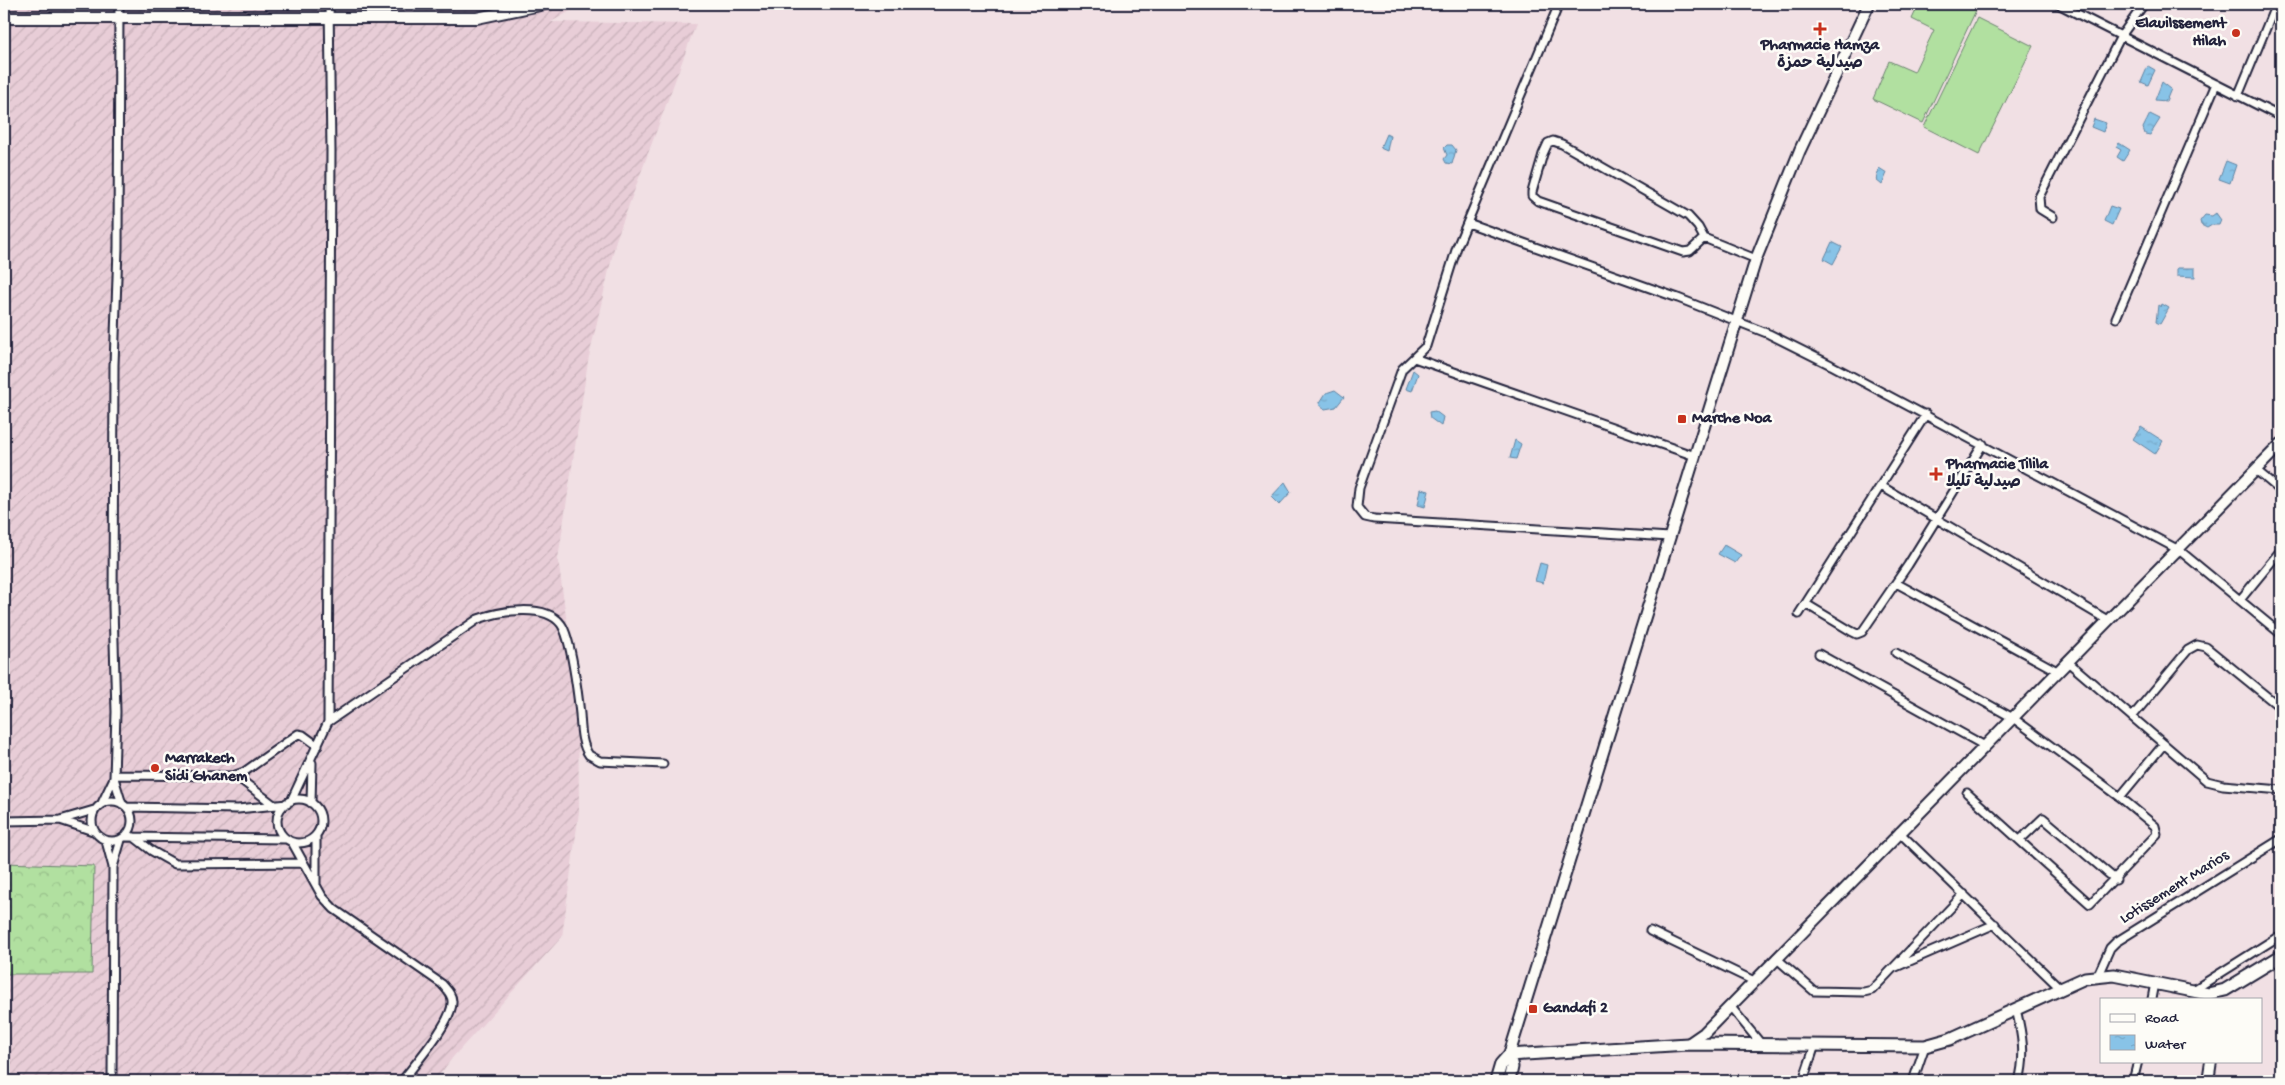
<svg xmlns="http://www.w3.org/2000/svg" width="2285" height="1085" font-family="'Gochi Hand','Playpen Sans Arabic',sans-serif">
	<defs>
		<pattern id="industrial-furrows" width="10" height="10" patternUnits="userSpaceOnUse" patternTransform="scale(1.25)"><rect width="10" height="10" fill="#e8cdd7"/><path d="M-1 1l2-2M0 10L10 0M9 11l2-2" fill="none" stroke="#c7b0b9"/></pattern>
		<pattern id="forest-crowns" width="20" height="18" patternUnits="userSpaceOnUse" patternTransform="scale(1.25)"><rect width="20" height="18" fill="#b1e0a0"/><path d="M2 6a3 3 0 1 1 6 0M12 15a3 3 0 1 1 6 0" fill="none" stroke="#98c08b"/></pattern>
		<pattern id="water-ripples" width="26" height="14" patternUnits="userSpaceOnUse" patternTransform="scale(1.25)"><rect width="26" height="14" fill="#88c3e7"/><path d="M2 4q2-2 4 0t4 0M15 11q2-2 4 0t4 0" fill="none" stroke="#75a7c7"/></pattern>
	</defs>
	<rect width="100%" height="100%" fill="#f1e0e4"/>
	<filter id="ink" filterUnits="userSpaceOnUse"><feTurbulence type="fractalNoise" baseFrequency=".02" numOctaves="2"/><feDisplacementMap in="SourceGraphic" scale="10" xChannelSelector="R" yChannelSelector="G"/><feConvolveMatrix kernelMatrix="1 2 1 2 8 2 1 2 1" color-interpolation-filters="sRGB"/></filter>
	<g filter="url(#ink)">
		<!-- industrial -->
		<path fill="url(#industrial-furrows)" d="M4,4H583L551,22L696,24L616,240L588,361L558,559L578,702L579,812L562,937L453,1057L435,1081H4Z"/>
		<!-- forest -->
		<path fill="url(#forest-crowns)" stroke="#6a816e" d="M4,863L94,866L92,974H4Z"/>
		<!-- pitch -->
		<path fill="#b1e0a0" stroke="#6a816e" d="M1919,4H1973L1978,6L1923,123L1873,99L1889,61L1914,72L1934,30L1912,19Z
			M1977,18L2033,46L1979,155L1924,127Z"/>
		<!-- water -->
		<path fill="url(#water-ripples)" stroke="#5f83a2" d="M2148,66L2155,70L2148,85L2141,82Z
			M2162,82L2171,89L2166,101L2155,100Z
			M2150,114L2160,119L2150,135L2145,134L2143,128Z
			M2094,119L2106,123L2103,132L2091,127Z
			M1386,134L1390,136L1387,151L1380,148Z
			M2119,143L2130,150L2123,161L2117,157L2121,150L2116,147Z
			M1447,145H1452L1456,150L1452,164L1446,163L1444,159L1447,155L1444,148Z
			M2226,161L2236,165L2230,183L2219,179Z
			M1879,168L1887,173L1882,185L1876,180Z
			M2110,206L2119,209L2112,225L2104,221Z
			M2216,213L2221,220L2219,225H2212L2207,228L2201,225L2200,221L2205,215L2212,216Z
			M1832,242L1842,247L1833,264L1824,259Z
			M2177,268H2195V277L2177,276Z
			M2162,304L2169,308L2160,324L2156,322L2158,305L2161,307Z
			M1413,370L1418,374L1412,391L1406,389Z
			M1335,390L1344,397L1336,407L1325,409L1319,404L1326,393Z
			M1435,411L1443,417L1441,426L1430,418L1429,412Z
			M2141,427L2163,441L2155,454L2133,439Z
			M1515,440L1521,444L1516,459L1510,458Z
			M1285,482L1291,492L1279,505L1271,497Z
			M1421,489L1429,491L1425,507L1418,505Z
			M1724,545L1741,555L1735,563L1718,554Z
			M1540,563L1547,565L1543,583L1535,581Z"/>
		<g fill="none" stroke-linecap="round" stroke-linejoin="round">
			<defs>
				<path id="street" d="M1559,4L1457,247L1426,346L1402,369L1359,488L1357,507L1365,517L1374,519L1670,537
					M2058,4L2281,117
					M2238,96L2276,4
					M2053,217L2040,209L2039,197L2121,36L2144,4
					M1468,223L1678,298L1769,334L1831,365L2179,550L2281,634
					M1704,238L1690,251L1683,252L1538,201L1532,196V192L1543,154L1548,143L1553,141L1562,144L1688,216L1698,227L1704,238L1756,259
					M2116,318L2216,84
					M1414,358L1695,456
					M2256,470L2281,491
					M1881,486L2109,621
					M1896,583L2059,672
					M2240,600L2281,550
					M1806,604L1851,631L1857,634L1862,632L1908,565L1983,444
					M1799,614L1926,414
					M1896,653L2013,718L2120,797L2155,826L2157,834L2090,904L1967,793
					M1819,654L1985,746
					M2068,662L2207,781L2223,785L2281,790
					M2132,717L2188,650L2197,645L2206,647L2281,708
					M328,722L478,619C500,611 545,603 561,624C571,637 578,695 580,714C581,727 581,744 589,755L600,761L663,764
					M114,775L233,776L244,772L298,734L303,735L318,746
					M236,776L274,805
					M114,778L122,804
					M2120,797L2164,744
					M277 821a22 22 0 1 1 44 0a22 22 0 1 1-44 0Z
					M92 821a20 20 0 1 1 40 0a20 20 0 1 1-40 0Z
					M291,801L328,722L331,151L329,4
					M102,803L114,778L116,712L113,607L114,365L118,248L119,4
					M311,803L312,763
					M127,807L238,809L287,804
					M60,820L93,831
					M4,821L60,820L94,810
					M1899,832L2060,988
					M316,836V885
					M126,837L287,839
					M134,837L152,851L175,864L303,863
					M2020,840L2043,818L2116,880
					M106,841L113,867L112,1081
					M292,842L322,896L334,909L442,984C446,989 452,994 452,1001C454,1020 414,1065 402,1081
					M113,867L121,840
					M1650,931L1754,981
					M1776,958L1814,991L1864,992L1872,990L1964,894
					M1896,967L1995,924
					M2098,975L2110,948L2116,942L2281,839
					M2192,991L2281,935
					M2152,999L2155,983
					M1730,1006L1762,1045
					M2016,1009C2022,1034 2026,1056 2019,1081
					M1803,1081L1815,1045
					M1913,1081L1925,1046
					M2133,1081L2138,1061"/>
				<path id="secondary" d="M4,18H477L545,4
					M1688,1044L1704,1033L2281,444
					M1509,1055L1756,259L1800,150L1869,4
					M2208,1081L2211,1061"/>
				<path id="primary" d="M1509,1055L1512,1067L1509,1081
					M1496,1081L1501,1064L1509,1055L1688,1044L1925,1046L1950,1039L2085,978L2114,975L2208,994L2225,990L2281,956"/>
			</defs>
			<!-- street casing -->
			<use href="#street" stroke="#22223b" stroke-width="11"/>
			<!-- secondary casing -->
			<use href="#secondary" stroke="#22223b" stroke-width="14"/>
			<!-- primary casing -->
			<use href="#primary" stroke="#22223b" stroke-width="15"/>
			<!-- street -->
			<use href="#street" stroke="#fdfcf7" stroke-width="7"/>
			<!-- secondary -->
			<use href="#secondary" stroke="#fdfcf7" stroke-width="10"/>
			<!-- primary -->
			<use href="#primary" stroke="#fdfcf7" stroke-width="11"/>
		</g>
	</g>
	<!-- markers -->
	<g fill="#c8321e" stroke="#fdfcf7" stroke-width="2">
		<path d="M1817.5 21.5h5v5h5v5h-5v5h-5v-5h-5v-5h5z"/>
		<circle cx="2236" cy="33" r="5"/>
		<rect x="1677" y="414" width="10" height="10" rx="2.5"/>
		<path d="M1933.5 466.5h5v5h5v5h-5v5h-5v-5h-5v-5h5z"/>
		<circle cx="155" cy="768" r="5"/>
		<rect x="1528" y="1004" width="10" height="10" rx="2.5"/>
	</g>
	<g text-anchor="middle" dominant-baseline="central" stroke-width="5" stroke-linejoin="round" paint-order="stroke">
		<!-- poi labels -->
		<g font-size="16" font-weight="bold" fill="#22223b" stroke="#fdfcf7" text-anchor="start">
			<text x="2226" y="24" text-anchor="end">Elauilssement<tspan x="2226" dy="18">Hilah</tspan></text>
			<text x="1820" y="46" text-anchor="middle">Pharmacie Hamza<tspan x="1820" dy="18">صيدلية حمزة</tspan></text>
			<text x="1692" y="419">Marche Noa</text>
			<text x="1946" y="465">Pharmacie Tilila<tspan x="1946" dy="18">صيدلية تليلا</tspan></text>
			<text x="165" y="759">Marrakech<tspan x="165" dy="18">Sidi Ghanem</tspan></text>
			<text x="1543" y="1009">Gandafi 2</text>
		</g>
		<!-- street labels -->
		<g font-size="16" fill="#22223b" stroke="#fdfcf7">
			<text transform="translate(2175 888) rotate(-32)">Lotissement Marios</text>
		</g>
	</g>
	<!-- margin -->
	<rect width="2285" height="1085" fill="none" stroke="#fdfcf7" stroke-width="20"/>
	<rect x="10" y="10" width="2265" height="1065" fill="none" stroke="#22223b" stroke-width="2" filter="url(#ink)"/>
	<!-- legend -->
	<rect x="2100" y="998" width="162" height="65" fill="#fdfcf7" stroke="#a5a5ac"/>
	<rect x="2110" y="1014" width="25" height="8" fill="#fdfcf7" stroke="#a5a5ac"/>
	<text x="2145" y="1022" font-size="15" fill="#22223b">Road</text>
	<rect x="2110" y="1035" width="25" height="15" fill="url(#water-ripples)" stroke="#a5a5ac"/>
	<text x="2145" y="1048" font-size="15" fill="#22223b">Water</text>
</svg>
